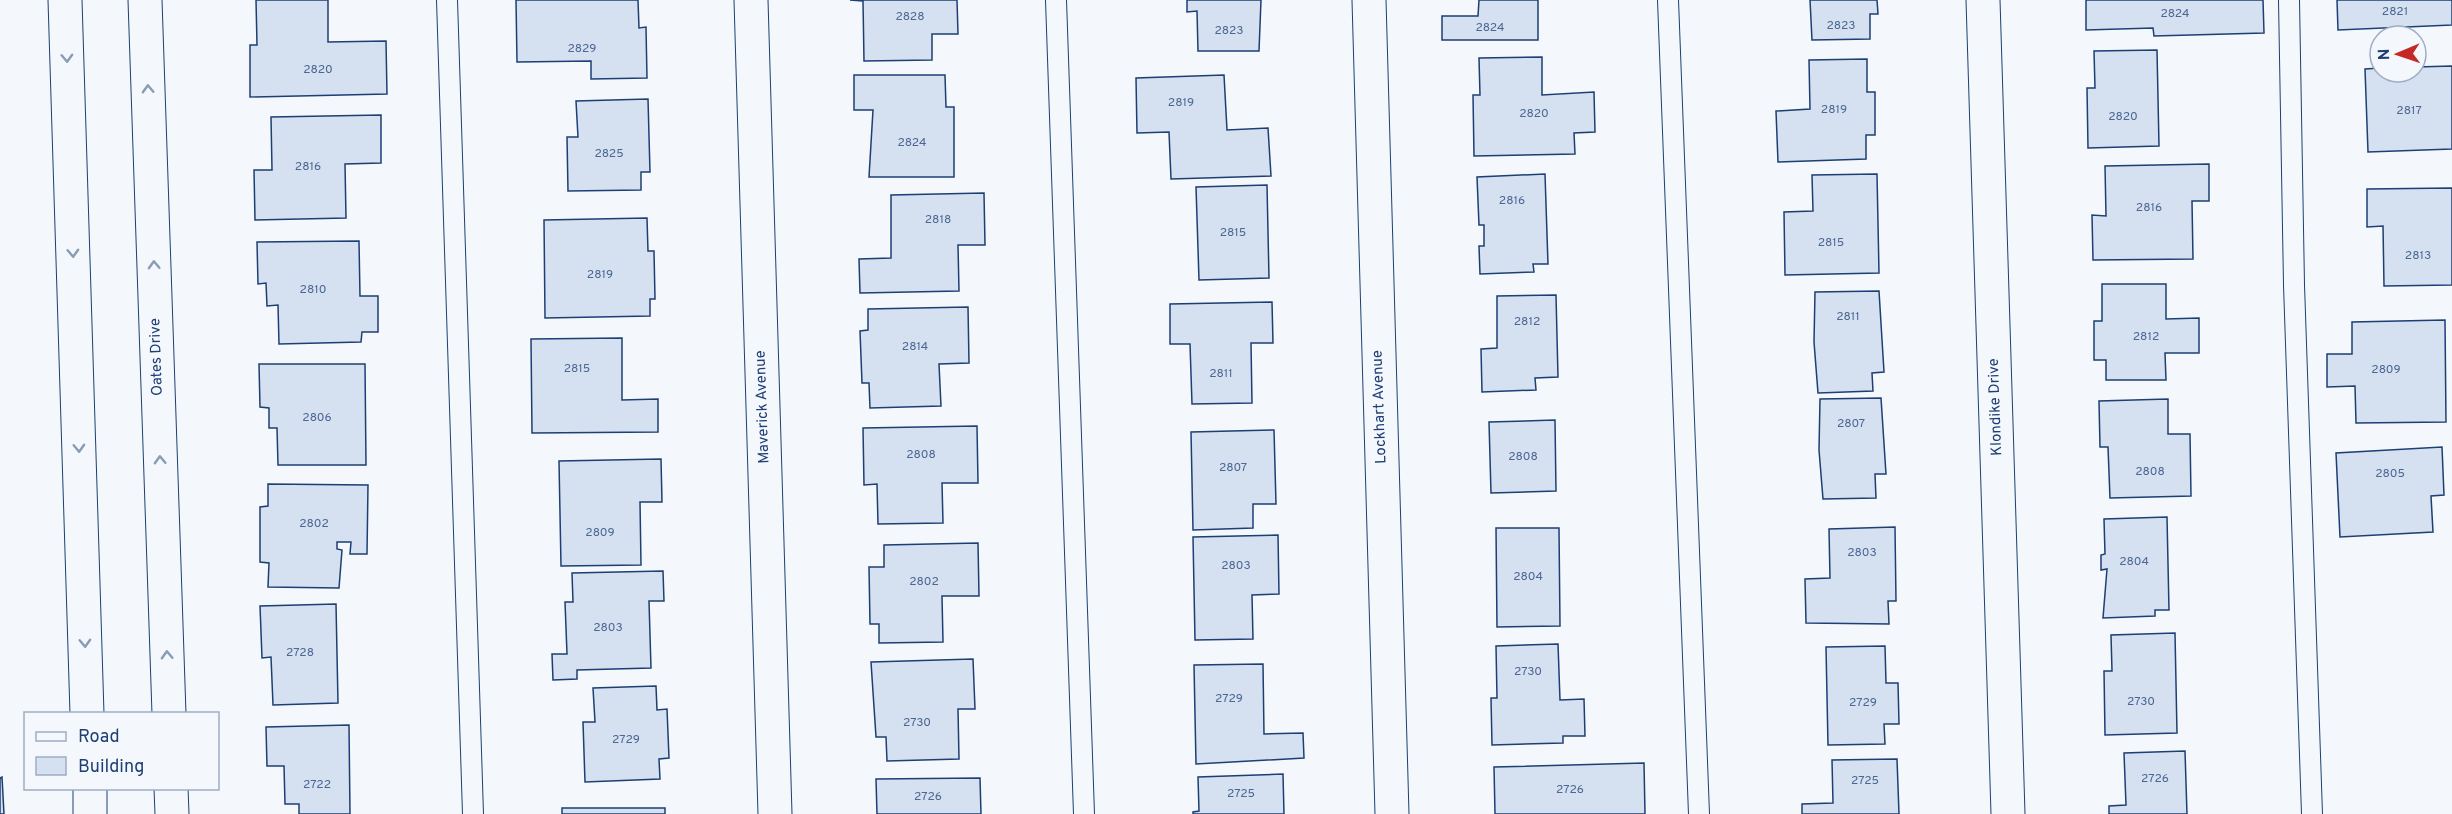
<svg xmlns="http://www.w3.org/2000/svg" width="2452" height="814" font-family="Overpass,sans-serif">
	<rect width="100%" height="100%" fill="#f4f7fb"/>
	<!-- building -->
	<path fill="#d5e0f0" stroke="#1d3f73" stroke-width="1.5" d="M256,0H328V42L386,41L387,94L250,97V45H257Z
		M516,0H638L639,28L646,27L647,78L591,79V61L517,62Z
		M957,0L958,34H932V60L864,61L863,1L850,0Z
		M1187,0H1261L1259,51H1198L1197,11L1187,12Z
		M1479,0H1538V40H1442V16H1478Z
		M1810,0H1877L1878,14H1870V39L1812,40Z
		M2086,0H2263L2264,33L2154,36L2153,28L2086,30Z
		M2337,0H2452V25L2338,30Z
		M2157,50L2159,146L2088,148L2087,88H2095L2094,51Z
		M1542,57V95L1594,92L1595,132L1574,133L1575,154L1474,156L1473,95H1480L1479,58Z
		M1867,59V92H1875V135H1866V159L1778,162L1776,111L1810,109L1809,60Z
		M2452,66V149L2368,152L2365,69L2380,68V72H2416V67Z
		M854,75H945L946,107H954V177H869L873,110H854Z
		M1224,75L1227,130L1268,128L1271,176L1171,179L1169,132L1137,133L1136,78Z
		M648,99L650,172H641V190L568,191L567,137H578L576,101Z
		M381,115V163L345,164L346,218L255,220L254,170H272L271,117Z
		M2209,164V201H2192L2193,259L2093,260L2092,215L2106,216L2105,166Z
		M1545,174L1548,264H1533L1534,272L1480,274L1479,246H1484V225H1479L1477,177Z
		M1877,174L1879,273L1785,275L1784,212L1813,211L1812,175Z
		M1267,185L1269,278L1199,280L1196,187Z
		M2452,188V285L2384,286L2383,226L2367,227V189Z
		M984,193L985,245H958L959,291L860,293L859,259L891,258V195Z
		M647,218L648,251H654L655,299H650V316L545,318L544,220Z
		M359,241L360,296H378V332H362L361,342L279,344L278,305L267,306L266,283L258,284L257,242Z
		M2102,284H2166V319L2199,318V353H2165L2166,380H2106V360H2094V321H2102Z
		M1879,291L1884,372L1872,373L1873,391L1818,393L1814,342L1815,292Z
		M1556,295L1558,377L1535,378L1536,390L1482,392L1481,349L1497,348V296Z
		M1272,302L1273,343H1251L1252,403L1192,404L1190,344H1170V304Z
		M968,307L969,363L939,364L941,406L870,408L869,383H862L860,331L868,330V309Z
		M2445,320L2446,422L2356,423L2355,386L2327,387V354H2352V322Z
		M622,338V400L658,399V432L532,433L531,339Z
		M259,364H365L366,465H278L277,428H269V408L260,407Z
		M1881,398L1886,474H1875L1876,498L1823,499L1819,450L1820,399Z
		M2168,399V434H2190L2191,496L2110,498L2108,447H2100L2099,401Z
		M1555,420L1556,491L1491,493L1489,422Z
		M977,426L978,483H942L943,523L878,524L877,484L864,485L863,428Z
		M1274,430L1276,504H1253V528L1193,530L1191,432Z
		M2442,447L2444,495L2431,496L2433,532L2340,537L2336,453Z
		M661,459L662,502H640L641,565L561,566L559,461Z
		M268,484L368,485L367,554H350L351,542H337V549L342,550L339,588L268,587L269,563L260,562V507L268,506Z
		M2167,517L2169,610H2155V616L2103,618L2107,569L2101,570V555L2105,554L2104,519Z
		M1895,527L1896,601H1888L1889,624L1806,623L1805,579L1830,578L1829,529Z
		M1496,528H1559L1560,626L1497,627Z
		M1278,535L1279,594L1252,595L1253,639L1195,640L1193,537Z
		M978,543L979,596H942L943,642L879,643V624H870L869,567H884V545Z
		M663,571L664,601H649L651,668L577,670V679L553,680L552,654H567L565,602H573L572,573Z
		M336,604L338,703L273,705L271,657L262,658L260,606Z
		M2175,633L2177,733L2105,735L2104,671H2112L2111,635Z
		M1558,644L1560,700L1584,699L1585,736H1563V743L1492,745L1491,698H1497L1496,646Z
		M1885,646L1886,683H1898L1899,724H1884L1885,744L1828,745L1826,647Z
		M973,659L975,709H958L959,759L887,761L886,737H876L871,662Z
		M1263,664L1264,734L1303,733L1304,758L1196,764L1194,665Z
		M656,686L657,710L667,709L669,758L659,759L660,779L585,782L583,722H595L593,688Z
		M349,725L350,814H299V804H285L284,766H267L266,727Z
		M2185,751L2187,814H2109V806L2126,805L2124,753Z
		M1897,759L1899,814H1802V804L1833,803L1832,760Z
		M1644,763L1645,814H1495L1494,767Z
		M1283,774L1284,814H1193V812L1199,811L1198,777Z
		M2,777L4,814H0V778Z
		M980,778L981,814H877L876,779Z
		M562,808H665V814H562Z"/>
	<g fill="none" stroke-linecap="round" stroke-linejoin="round">
		<defs>
			<path id="service" d="M447,0L473,814
				M1056,0L1084,814
				M1668,0L1699,814
				M2289,0L2294,285L2312,814"/>
			<path id="minor" d="M751,0L775,814
				M1369,0L1392,814
				M1983,0L2008,814"/>
			<path id="secondary" d="M65,0L87,714
				M145,0L169,714
				M90,788V814
				M171,788L172,814"/>
		</defs>
		<!-- service casing -->
		<use href="#service" stroke="#1d3f73" stroke-width="22"/>
		<!-- minor casing -->
		<use href="#minor" stroke="#1d3f73" stroke-width="35"/>
		<!-- secondary casing -->
		<use href="#secondary" stroke="#1d3f73" stroke-width="35"/>
		<!-- service -->
		<use href="#service" stroke="#f4f7fb" stroke-width="20"/>
		<!-- minor -->
		<use href="#minor" stroke="#f4f7fb" stroke-width="33"/>
		<!-- secondary -->
		<use href="#secondary" stroke="#f4f7fb" stroke-width="33"/>
	</g>
	<!-- one-way arrows -->
	<defs><path id="oneway-chevron" d="M-2-3.5L2.5 0L-2 3.5" fill="none" stroke-width="1.6" stroke-linecap="round" stroke-linejoin="round" transform="scale(1.5)"/></defs>
	<g stroke="#889bb7">
		<use href="#oneway-chevron" transform="translate(67 58) rotate(88)"/>
		<use href="#oneway-chevron" transform="translate(148 89) rotate(-92)"/>
		<use href="#oneway-chevron" transform="translate(73 253) rotate(88)"/>
		<use href="#oneway-chevron" transform="translate(154 265) rotate(-92)"/>
		<use href="#oneway-chevron" transform="translate(79 448) rotate(88)"/>
		<use href="#oneway-chevron" transform="translate(160 460) rotate(-92)"/>
		<use href="#oneway-chevron" transform="translate(85 643) rotate(88)"/>
		<use href="#oneway-chevron" transform="translate(167 655) rotate(-92)"/>
	</g>
	<g text-anchor="middle" dominant-baseline="central" stroke-width="4.5" stroke-linejoin="round" paint-order="stroke">
		<!-- number labels -->
		<g font-size="12" fill="#4b6792">
			<text x="2395" y="12">2821</text>
			<text x="2175" y="14">2824</text>
			<text x="910" y="17">2828</text>
			<text x="1841" y="26">2823</text>
			<text x="1490" y="28">2824</text>
			<text x="1229" y="31">2823</text>
			<text x="582" y="49">2829</text>
			<text x="318" y="70">2820</text>
			<text x="1181" y="103">2819</text>
			<text x="1834" y="110">2819</text>
			<text x="2409" y="111">2817</text>
			<text x="1534" y="114">2820</text>
			<text x="2123" y="117">2820</text>
			<text x="912" y="143">2824</text>
			<text x="609" y="154">2825</text>
			<text x="308" y="167">2816</text>
			<text x="1512" y="201">2816</text>
			<text x="2149" y="208">2816</text>
			<text x="938" y="220">2818</text>
			<text x="1233" y="233">2815</text>
			<text x="1831" y="243">2815</text>
			<text x="2418" y="256">2813</text>
			<text x="600" y="275">2819</text>
			<text x="313" y="290">2810</text>
			<text x="1848" y="317">2811</text>
			<text x="1527" y="322">2812</text>
			<text x="2146" y="337">2812</text>
			<text x="915" y="347">2814</text>
			<text x="577" y="369">2815</text>
			<text x="2386" y="370">2809</text>
			<text x="1221" y="374">2811</text>
			<text x="317" y="418">2806</text>
			<text x="1851" y="424">2807</text>
			<text x="921" y="455">2808</text>
			<text x="1523" y="457">2808</text>
			<text x="1233" y="468">2807</text>
			<text x="2150" y="472">2808</text>
			<text x="2390" y="474">2805</text>
			<text x="314" y="524">2802</text>
			<text x="600" y="533">2809</text>
			<text x="1862" y="553">2803</text>
			<text x="2134" y="562">2804</text>
			<text x="1236" y="566">2803</text>
			<text x="1528" y="577">2804</text>
			<text x="924" y="582">2802</text>
			<text x="608" y="628">2803</text>
			<text x="300" y="653">2728</text>
			<text x="1528" y="672">2730</text>
			<text x="1229" y="699">2729</text>
			<text x="2141" y="702">2730</text>
			<text x="1863" y="703">2729</text>
			<text x="917" y="723">2730</text>
			<text x="626" y="740">2729</text>
			<text x="2155" y="779">2726</text>
			<text x="1865" y="781">2725</text>
			<text x="317" y="785">2722</text>
			<text x="1570" y="790">2726</text>
			<text x="1241" y="794">2725</text>
			<text x="928" y="797">2726</text>
		</g>
		<!-- street labels -->
		<g font-size="15" fill="#1d3f73" stroke="#f4f7fb">
			<text transform="translate(157 357) rotate(-92)">Oates Drive</text>
			<text transform="translate(763 407) rotate(-92)">Maverick Avenue</text>
			<text transform="translate(1380 407) rotate(-92)">Lockhart Avenue</text>
			<text transform="translate(1996 407) rotate(-92)">Klondike Drive</text>
		</g>
	</g>
	<!-- legend -->
	<rect x="24" y="712" width="195" height="78" fill="#f4f7fb" stroke="#9eadc5" stroke-width="1.5"/>
	<rect x="36" y="732" width="30" height="9" fill="#f4f7fb" stroke="#9eadc5" stroke-width="1.5"/>
	<text x="78" y="742" font-size="18" fill="#1d3f73">Road</text>
	<rect x="36" y="757" width="30" height="18" fill="#d5e0f0" stroke="#9eadc5" stroke-width="1.5"/>
	<text x="78" y="772" font-size="18" fill="#1d3f73">Building</text>
	<!-- north arrow -->
	<g transform="translate(2398 54) rotate(268)"><circle r="28" fill="#f4f7fb" stroke="#9eadc5" stroke-width="1.5"/>
	<path d="M0-4.5L10 22L0 15L-10 22Z" fill="#c62828"/>
	<text y="-9" font-size="16" font-weight="bold" text-anchor="middle" fill="#1d3f73">N</text>
	</g>
</svg>
